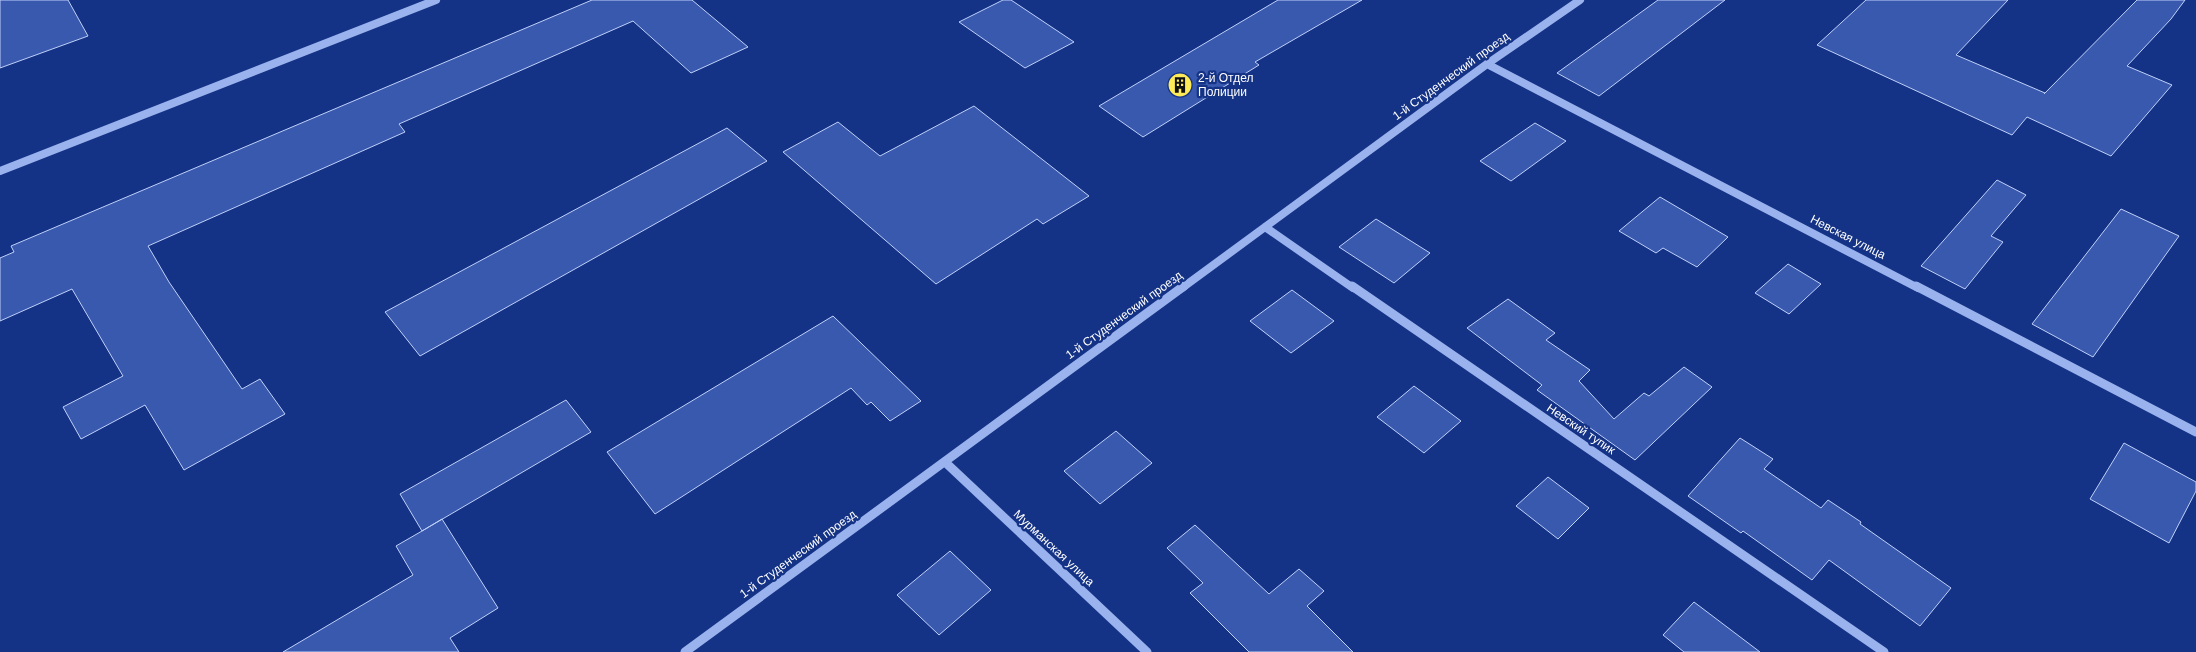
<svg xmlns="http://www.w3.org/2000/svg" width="2196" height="652" font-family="Arial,sans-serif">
	<rect width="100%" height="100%" fill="#153386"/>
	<!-- building -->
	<path fill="#3959ae" stroke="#bfd0fb" d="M0,0H68L88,36L0,68Z
		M592,0H692L748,47L691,73L633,21L399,124L405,132L148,246L169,282L242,389L260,379L285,414L184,470L145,405L81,439L63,407L123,376L72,289L0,321V258L14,252L11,246Z
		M1003,0H1011L1074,42L1025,68L959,22Z
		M1278,0H1362L1255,62L1259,65L1143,137L1099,106Z
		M1658,0H1725L1599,96L1557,73Z
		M1866,0H2008L1956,55L2045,93L2044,94L2137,0H2185L2171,19L2127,66L2172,85L2111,156L2027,117L2012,135L1817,45Z
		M974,106L1089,196L1043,224L1037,219L936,284L783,152L838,122L880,156Z
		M1535,123L1566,141L1511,181L1480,161Z
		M727,128L767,161L420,356L385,312Z
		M1997,180L2026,195L1991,236L2003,242L1965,289L1921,266Z
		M1660,197L1728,237L1697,267L1663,248L1656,253L1619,231Z
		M2121,209L2179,236L2093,357L2032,324Z
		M1376,219L1430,253L1394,283L1339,247Z
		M1788,264L1821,284L1789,314L1755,293Z
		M1292,290L1334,321L1291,353L1250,321Z
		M1508,299L1555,333L1546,340L1590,370L1579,381L1614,419L1644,393L1649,396L1684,367L1712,387L1635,460L1537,390L1542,385L1467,328Z
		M833,316L921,401L890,421L871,402L867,405L851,388L655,514L607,452Z
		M1414,386L1461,421L1424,453L1377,417Z
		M566,400L591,432L422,531L442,519L498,608L450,638L459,652H283L413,575L396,546L422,531L400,494Z
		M1116,431L1152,463L1100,504L1064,471Z
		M1740,438L1773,459L1764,469L1821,508L1828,500L1861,522L1860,524L1951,588L1920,626L1829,560L1812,580L1743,531L1741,533L1688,496Z
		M2124,443L2196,482V491L2169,543L2090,499Z
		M1548,477L1589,508L1558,539L1516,506Z
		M1195,525L1269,594L1299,569L1324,591L1307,606L1353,652H1249L1190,593L1203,583L1167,548Z
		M950,551L991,590L939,635L897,595Z
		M1694,602L1760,652H1684L1663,635Z"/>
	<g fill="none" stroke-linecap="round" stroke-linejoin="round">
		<!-- minor-far1 -->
		<path stroke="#9ab2ee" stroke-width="8" d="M1487,64L1918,288
			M0,171L436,0
			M1265,227L1353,288
			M1182,288L1487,64L1580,0"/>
		<!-- minor -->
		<path stroke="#9ab2ee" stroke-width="9" d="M1352,286L1884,652
			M1916,286L2196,432
			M945,462L1147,652
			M685,652L1184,286"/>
	</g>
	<!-- icons -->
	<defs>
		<symbol id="building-disc" viewBox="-11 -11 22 22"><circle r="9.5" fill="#ffeb57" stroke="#153386"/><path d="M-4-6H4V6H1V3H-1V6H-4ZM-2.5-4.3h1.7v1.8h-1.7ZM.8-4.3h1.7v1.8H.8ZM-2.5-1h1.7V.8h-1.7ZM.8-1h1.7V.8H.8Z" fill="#111"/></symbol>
	</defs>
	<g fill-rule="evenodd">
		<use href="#building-disc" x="1166" y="71" width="28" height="28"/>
	</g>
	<g text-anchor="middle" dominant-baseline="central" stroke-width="4.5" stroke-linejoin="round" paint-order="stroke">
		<!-- street labels -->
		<g font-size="12" fill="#fff" stroke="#153386">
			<text transform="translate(1451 76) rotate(-36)">1-й Студенческий проезд</text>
			<text transform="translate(1848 237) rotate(27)">Невская улица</text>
			<text transform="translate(1124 315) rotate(-36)">1-й Студенческий проезд</text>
			<text transform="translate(1581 429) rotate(34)">Невский тупик</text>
			<text transform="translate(1054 548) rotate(43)">Мурманская улица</text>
			<text transform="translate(798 554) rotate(-36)">1-й Студенческий проезд</text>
		</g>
		<!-- poi labels -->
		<g font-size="12" fill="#fff" stroke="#153386" text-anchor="start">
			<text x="1198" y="78">2-й Отдел<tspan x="1198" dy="14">Полиции</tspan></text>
		</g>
	</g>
</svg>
